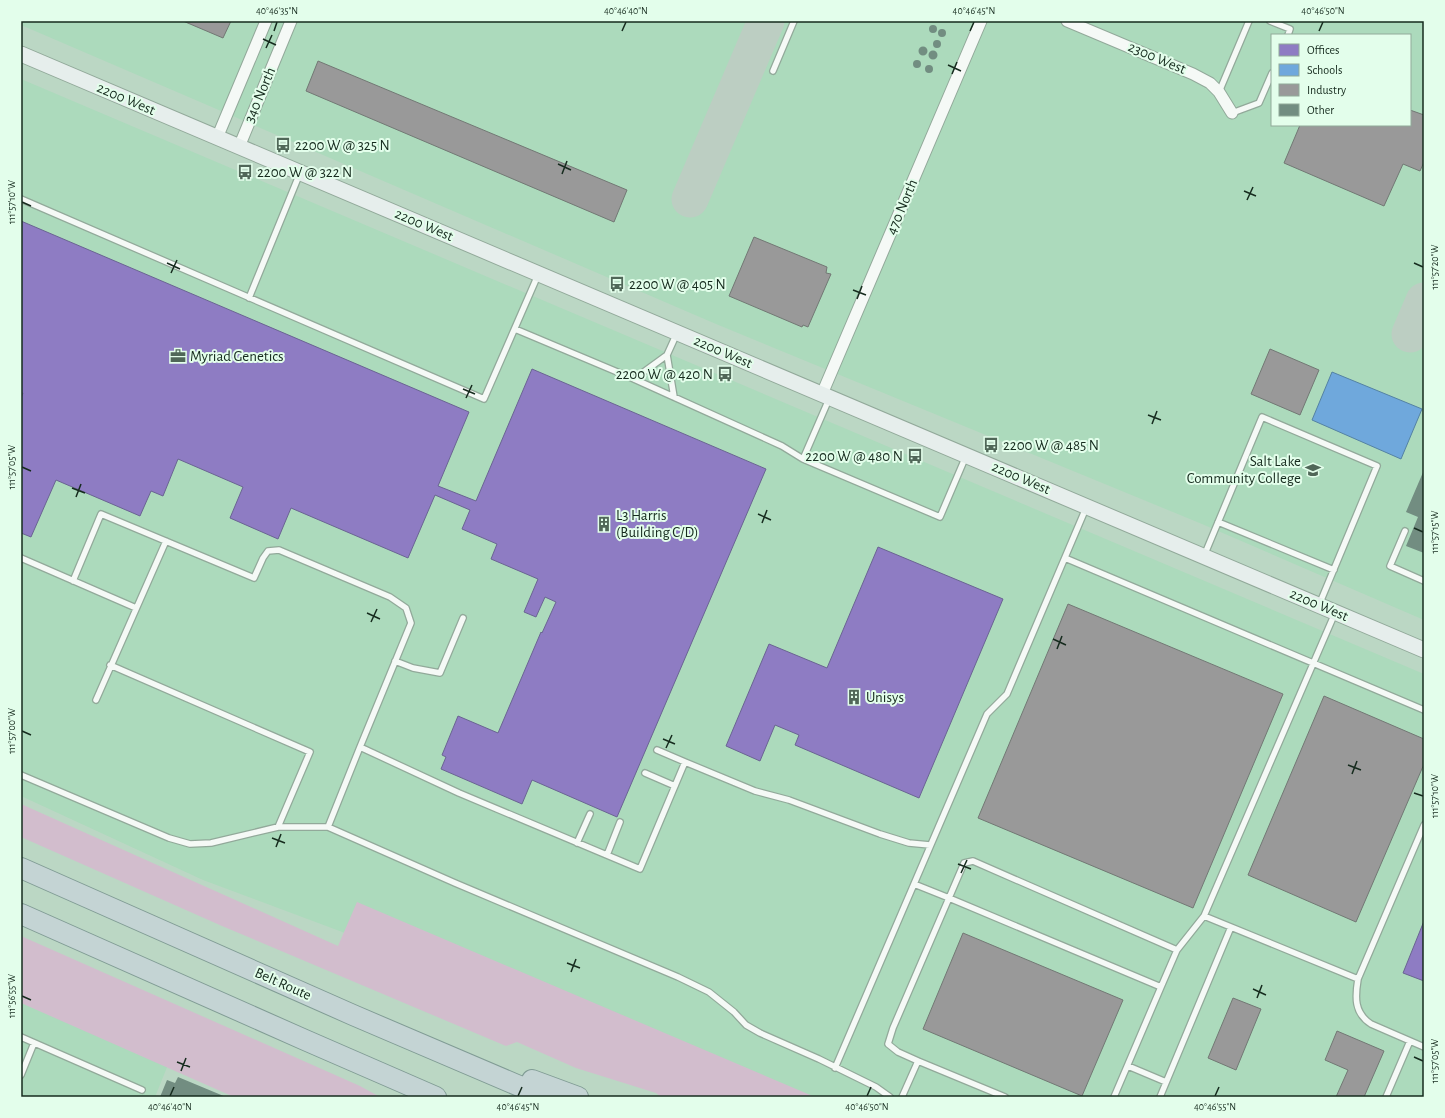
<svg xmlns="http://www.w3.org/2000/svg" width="1445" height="1118" font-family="'Alegreya Sans',sans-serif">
	<rect width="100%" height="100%" fill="#bbd7c4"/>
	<!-- built -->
	<path fill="#acdabc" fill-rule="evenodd" d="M21,21H1424V620L1202,524L716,324L21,25ZM1272,35H1410V125H1272Z
		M21,79L1424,674V1097H772L658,1050L203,880L21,796Z
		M21,978L176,1045L155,1097H21Z"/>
	<!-- green -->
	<path fill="#d2bdcd" d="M21,804L338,946L357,902L815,1097H661L656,1093L576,1068L517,1042L506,1046L222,926L21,837Z
		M21,936L360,1086L380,1097H234L21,1003Z"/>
	<!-- offices -->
	<path fill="#8e7cc3" stroke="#6a6492" d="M21,221L469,412L438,486L476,501L532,369L766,469L617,817L532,780L522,804L441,769L446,757L442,755L458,716L498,733L541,632L542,633L556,602L545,597L536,617L524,612L538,579L491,559L497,544L462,529L470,510L435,495L408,558L291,508L278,539L230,518L243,487L178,459L163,496L151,491L140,516L56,480L31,537L21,533V398L23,393H21Z
		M878,547L1003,599L919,798L795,745L799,735L775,725L760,761L726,746L769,644L827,668Z
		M1424,921V981L1403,973Z"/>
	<!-- schools -->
	<path fill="#6fa8dc" stroke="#5482a3" d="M1332,372L1422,409L1401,459L1312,420Z"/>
	<!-- industry -->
	<path fill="#999" stroke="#727874" d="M183,21H231L223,38Z
		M318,61L627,190L614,222L306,91Z
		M1410,110L1424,115V162L1420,171L1403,164L1384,206L1284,163L1300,125H1410Z
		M754,237L827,267L826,273L831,274L808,327L803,325L802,327L729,296Z
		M1270,349L1319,370L1300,415L1251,394Z
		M1068,604L1283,694L1193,908L978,818Z
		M1324,696L1424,739V764L1356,922L1248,875Z
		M963,933L1123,1000L1082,1096L923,1029Z
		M1233,998L1261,1009L1236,1070L1208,1058Z
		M1337,1031L1384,1051L1364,1097H1336L1348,1070L1325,1060Z"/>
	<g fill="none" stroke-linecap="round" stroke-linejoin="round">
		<!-- taxiway -->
		<path stroke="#bccec2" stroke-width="37" d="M690,199L766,21
			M1410,334L1424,301"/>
	</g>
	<!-- building -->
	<path fill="#728d81" d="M929 29a4 4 0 1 1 8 0a4 4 0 1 1-8 0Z
		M938 33a4 4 0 1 1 8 0a4 4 0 1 1-8 0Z
		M933 44a4 4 0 1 1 8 0a4 4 0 1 1-8 0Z
		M918.5 51a4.5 4.5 0 1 1 9 0a4.5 4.5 0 1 1-9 0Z
		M928.5 55a4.5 4.5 0 1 1 9 0a4.5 4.5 0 1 1-9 0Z
		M913 64a4 4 0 1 1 8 0a4 4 0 1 1-8 0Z
		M925 69a4 4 0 1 1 8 0a4 4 0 1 1-8 0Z
		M1424,470V553L1406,546L1418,517L1406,512Z
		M178,1077L226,1097H160L167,1080L175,1083Z"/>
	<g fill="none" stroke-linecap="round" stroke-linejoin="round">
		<defs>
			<path id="lane" d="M1270,21L1290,29L1288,35
				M773,71L794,21
				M1219,92L1249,21
				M1232,113L1259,103L1272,73
				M21,199L484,399L538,275
				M249,298L300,173
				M515,329L634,379L782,446L803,459
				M667,355L677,333
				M634,379L667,355L674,397
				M829,399L803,459L940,517L966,456
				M1218,522L1334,570
				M1405,531L1390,566L1424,581
				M1204,556L1262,417L1377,466L1319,605
				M21,558L136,608
				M1065,558L1424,710
				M73,581L101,514L254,578L263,558L268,551L279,550L390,597L406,608L411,623L360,747L459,793L640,869L685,762L755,791L789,800L880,834L909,843L930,845
				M395,661L413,668L440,673L463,618
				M110,665L310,752L278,827
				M96,700L166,541
				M657,750L685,762
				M645,773L675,786
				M21,775L169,838L190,844L211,843L278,827H328L455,883L678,977L709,992L734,1012L746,1025L760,1033L819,1059L876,1087L890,1097
				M1424,825L1358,979C1355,997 1354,1013 1371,1024L1424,1047
				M328,827L360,747
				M577,843L590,814
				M607,855L620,822
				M914,884L949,898L964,863L973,861L1177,950
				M1204,916L1358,979
				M1161,987L1177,950L1204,916L1335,613
				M21,1037L142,1090
				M918,1061L1005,1097
				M1128,1066L1166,1082
				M835,1068L987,714L1007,694L1086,508
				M21,1075L34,1043
				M902,1097L918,1061L898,1052L888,1044L893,1028L949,898L1161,987L1114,1097
				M1160,1097L1231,927
				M1386,1097L1410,1041"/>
			<path id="street" d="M1067,21L1193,74L1210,83L1219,92L1232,113
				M217,138L266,21
				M239,147L291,21
				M822,394L981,21"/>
			<path id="secondary" d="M21,54L1424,650"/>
			<path id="highway" d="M21,868L353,1015L545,1097
				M21,914L305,1040L436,1097
				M532,1080L578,1097"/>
		</defs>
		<!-- lane casing -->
		<use href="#lane" stroke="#92a99a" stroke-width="8"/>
		<!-- street casing -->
		<use href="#street" stroke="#92a99a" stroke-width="13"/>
		<!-- secondary casing -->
		<use href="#secondary" stroke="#92a99a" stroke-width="17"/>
		<!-- highway casing -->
		<use href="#highway" stroke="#819c95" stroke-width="22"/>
		<!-- lane -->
		<use href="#lane" stroke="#f5f9f6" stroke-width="5.5"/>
		<!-- street -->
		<use href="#street" stroke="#f5f9f6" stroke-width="11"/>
		<!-- secondary -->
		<use href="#secondary" stroke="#e6eeec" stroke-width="15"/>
		<!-- highway -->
		<use href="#highway" stroke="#c4d4d4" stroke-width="20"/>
	</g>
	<!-- ticks -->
	<path fill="none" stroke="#162b1e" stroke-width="1.5" d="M274,31L277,22M622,31L626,22M970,31L974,22M1319,31L1323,22M263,39L276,45M266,48L272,35M948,65L961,71M952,74L957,62M558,164L571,170M562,174L567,161M1244,191L1256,196M1247,200L1253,187M22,202L31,206M167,263L180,269M1414,263L1423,267M171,273L177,260M853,290L866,295M857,299L862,286M463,389L475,394M466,398L472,385M1148,415L1161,420M1152,424L1157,411M22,467L31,471M72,488L85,493M76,497L81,484M758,514L771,520M762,523L767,510M1414,528L1423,532M367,613L380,619M371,622L377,609M1053,639L1066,645M1057,649L1062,636M22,731L31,735M663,739L675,744M666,748L672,735M1348,765L1361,770M1352,774L1357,761M1414,793L1423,796M272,838L285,843M276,847L281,834M958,864L971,869M961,873L967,860M567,963L580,968M571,972L576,959M1253,989L1266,995M22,996L31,1000M1257,998L1262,985M1414,1057L1423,1061M177,1062L190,1067M181,1071L186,1058M170,1096L174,1087M518,1096L522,1087M867,1096L871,1087M1215,1096L1219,1087"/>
	<!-- icons -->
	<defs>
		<symbol id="bus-bare" viewBox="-9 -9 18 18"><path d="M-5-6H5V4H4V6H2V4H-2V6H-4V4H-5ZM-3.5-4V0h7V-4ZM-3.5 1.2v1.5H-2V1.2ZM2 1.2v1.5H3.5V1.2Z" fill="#506758" stroke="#e3feeb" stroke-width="2.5" paint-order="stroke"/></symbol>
		<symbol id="office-bare" viewBox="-9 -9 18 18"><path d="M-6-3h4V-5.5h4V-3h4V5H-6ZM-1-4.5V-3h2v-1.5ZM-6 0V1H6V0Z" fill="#506758" stroke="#e3feeb" stroke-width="2.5" paint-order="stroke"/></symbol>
		<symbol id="university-bare" viewBox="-9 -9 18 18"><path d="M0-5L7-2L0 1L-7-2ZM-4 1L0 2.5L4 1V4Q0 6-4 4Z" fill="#506758" stroke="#e3feeb" stroke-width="2.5" paint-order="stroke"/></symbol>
		<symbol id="building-bare" viewBox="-9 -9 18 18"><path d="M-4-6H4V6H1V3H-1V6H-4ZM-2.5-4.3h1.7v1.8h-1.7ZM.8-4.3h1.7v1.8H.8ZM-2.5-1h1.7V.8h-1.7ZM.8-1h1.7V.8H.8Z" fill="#506758" stroke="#e3feeb" stroke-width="2.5" paint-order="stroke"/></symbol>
	</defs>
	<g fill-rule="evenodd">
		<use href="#bus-bare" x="272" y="134" width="22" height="22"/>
		<use href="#bus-bare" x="234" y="161" width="22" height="22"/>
		<use href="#bus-bare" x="606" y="273" width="22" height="22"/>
		<use href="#office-bare" x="167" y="345" width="22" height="22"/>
		<use href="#bus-bare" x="714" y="363" width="22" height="22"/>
		<use href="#bus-bare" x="980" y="434" width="22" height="22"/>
		<use href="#bus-bare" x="904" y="445" width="22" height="22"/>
		<use href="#university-bare" x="1302" y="459" width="22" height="22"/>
		<use href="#building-bare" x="593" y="513" width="22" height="22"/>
		<use href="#building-bare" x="843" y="686" width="22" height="22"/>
	</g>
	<g text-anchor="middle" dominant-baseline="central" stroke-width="4" stroke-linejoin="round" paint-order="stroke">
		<!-- street labels -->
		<g font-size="15" fill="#162b1e" stroke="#e3feeb">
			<text transform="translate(1157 58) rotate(23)">2300 West</text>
			<text transform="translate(260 95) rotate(-67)">340 North</text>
			<text transform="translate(126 99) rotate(23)">2200 West</text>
			<text transform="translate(902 207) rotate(-67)">470 North</text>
			<text transform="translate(424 225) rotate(23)">2200 West</text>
			<text transform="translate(723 352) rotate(23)">2200 West</text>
			<text transform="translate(1021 478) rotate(23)">2200 West</text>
			<text transform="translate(1319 605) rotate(23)">2200 West</text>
			<text transform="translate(283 984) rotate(24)">Belt Route</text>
		</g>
		<!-- poi labels -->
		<g font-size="15" fill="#162b1e" stroke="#e3feeb" text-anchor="start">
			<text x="295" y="145">2200 W @ 325 N</text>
			<text x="257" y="172">2200 W @ 322 N</text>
			<text x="629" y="284">2200 W @ 405 N</text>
			<text x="190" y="356">Myriad Genetics</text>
			<text x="713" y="374" text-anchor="end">2200 W @ 420 N</text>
			<text x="1003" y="445">2200 W @ 485 N</text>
			<text x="903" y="456" text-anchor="end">2200 W @ 480 N</text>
			<text x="1301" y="461" text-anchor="end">Salt Lake<tspan x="1301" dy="17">Community College</tspan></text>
			<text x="616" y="515">L3 Harris<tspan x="616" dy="17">(Building C/D)</tspan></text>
			<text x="866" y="697">Unisys</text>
		</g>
	</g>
	<!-- border -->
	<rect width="1445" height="1118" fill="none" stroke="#e3feeb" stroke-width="44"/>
	<!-- legend -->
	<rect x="1271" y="34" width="140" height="92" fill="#e3feeb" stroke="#91aa99"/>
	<rect x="1279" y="44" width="20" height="12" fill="#8e7cc3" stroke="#91aa99"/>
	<text x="1307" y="54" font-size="12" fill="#162b1e">Offices</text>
	<rect x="1279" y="64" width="20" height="12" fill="#6fa8dc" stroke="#91aa99"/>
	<text x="1307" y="74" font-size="12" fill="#162b1e">Schools</text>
	<rect x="1279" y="84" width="20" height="12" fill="#999999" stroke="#91aa99"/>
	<text x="1307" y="94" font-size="12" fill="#162b1e">Industry</text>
	<rect x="1279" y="104" width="20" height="12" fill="#728d81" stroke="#91aa99"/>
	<text x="1307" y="114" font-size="12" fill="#162b1e">Other</text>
	<rect x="22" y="22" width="1401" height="1074" fill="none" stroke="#162b1e" stroke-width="1.5"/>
	<g font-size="10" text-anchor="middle" fill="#162b1e">
		<text x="277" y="14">40°46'35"N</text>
		<text x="626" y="14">40°46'40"N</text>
		<text x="974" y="14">40°46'45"N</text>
		<text x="1323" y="14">40°46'50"N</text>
		<text transform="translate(11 202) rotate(-90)" y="4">111°57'10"W</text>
		<text transform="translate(1434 267) rotate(-90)" y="4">111°57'20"W</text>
		<text transform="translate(11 467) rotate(-90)" y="4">111°57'05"W</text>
		<text transform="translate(1434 532) rotate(-90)" y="4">111°57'15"W</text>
		<text transform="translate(11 731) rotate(-90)" y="4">111°57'00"W</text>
		<text transform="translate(1434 796) rotate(-90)" y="4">111°57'10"W</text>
		<text transform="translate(11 996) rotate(-90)" y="4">111°56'55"W</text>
		<text transform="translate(1434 1061) rotate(-90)" y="4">111°57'05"W</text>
		<text x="170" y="1110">40°46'40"N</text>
		<text x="518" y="1110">40°46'45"N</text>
		<text x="867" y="1110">40°46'50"N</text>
		<text x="1215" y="1110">40°46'55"N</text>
	</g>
</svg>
